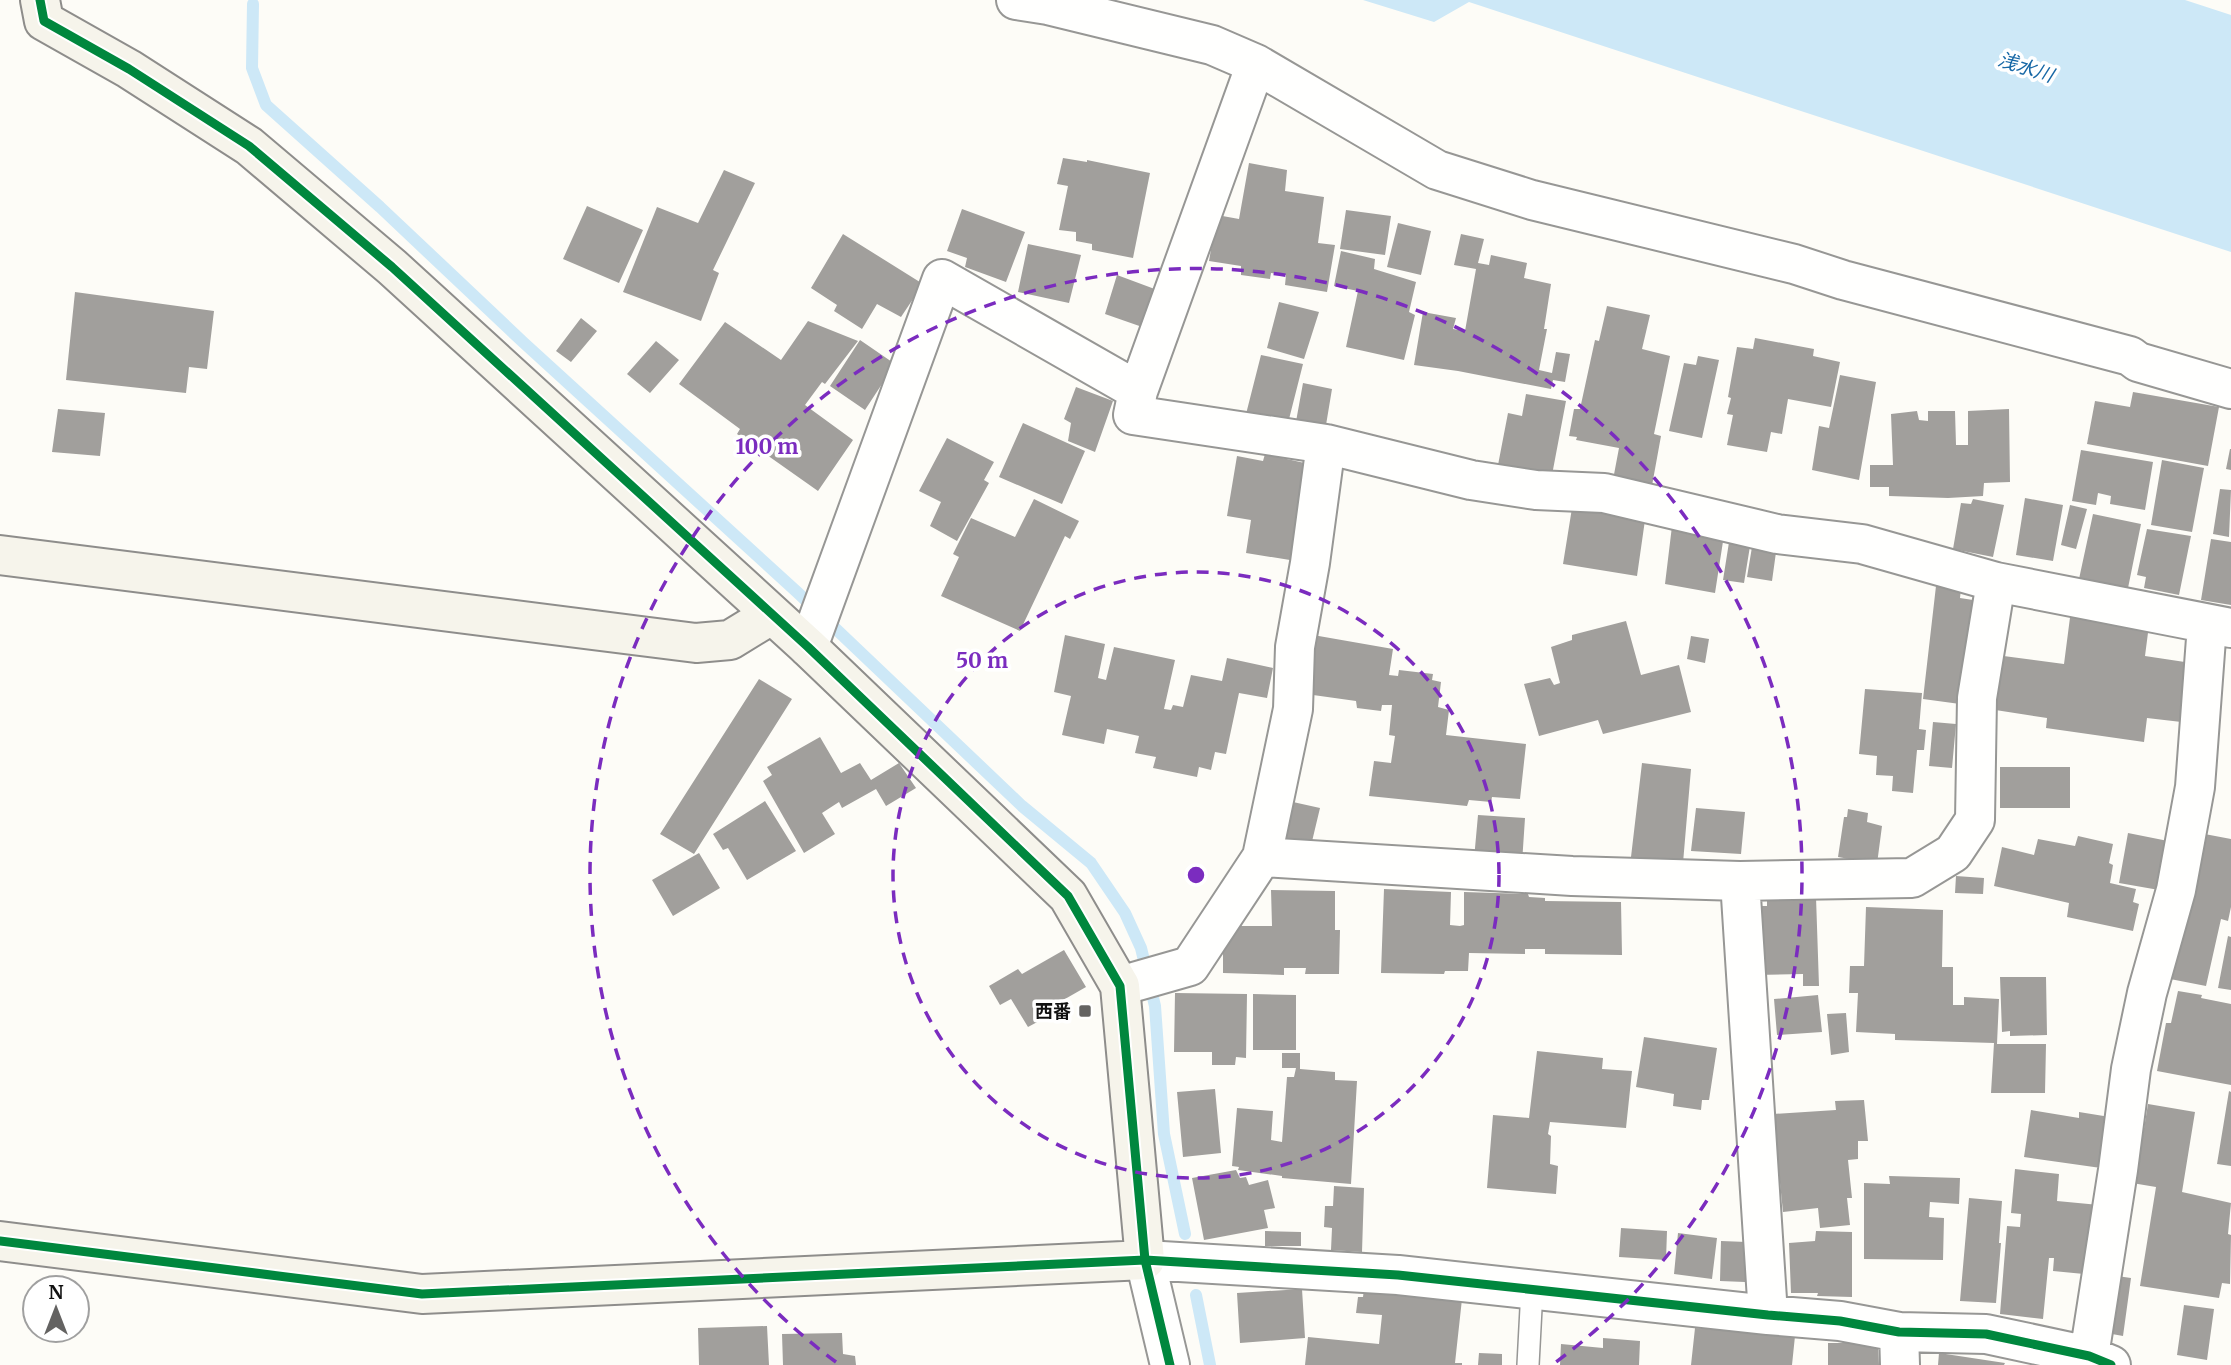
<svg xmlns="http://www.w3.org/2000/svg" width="2231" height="1365" font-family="Merriweather,'Noto Sans JP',serif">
	<rect width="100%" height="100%" fill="#fdfcf7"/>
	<!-- water -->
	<path fill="#cde8f7" d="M1363,0H2185L2231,15V252L1469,2L1434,22Z"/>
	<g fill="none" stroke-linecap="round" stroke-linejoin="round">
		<!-- stream -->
		<path stroke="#cde8f7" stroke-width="12" d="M253,4L252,68L266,105L380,207L524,343L797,592L1022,806L1091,863L1125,913L1141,948L1155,1006L1164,1134L1185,1234
			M1196,1295L1210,1365"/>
	</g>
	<!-- building -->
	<path fill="#a19f9c" d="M1063,158L1087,162V160L1150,173L1133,258L1092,250V244L1076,241V232L1059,230L1068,186L1057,184Z
		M1249,163L1287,170L1285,191L1324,197L1318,243L1335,245L1327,292L1285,285L1286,275L1271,273L1270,279L1241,275V266L1209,261L1217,215L1239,219Z
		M724,170L755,183L713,270L719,273L701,321L623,292L657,207L698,223Z
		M587,206L643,230L619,283L563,259Z
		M962,209L1025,232L1006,282L965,267L967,258L947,251Z
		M1346,210L1391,216L1385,255L1340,249Z
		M1398,223L1431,231L1421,275L1387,267Z
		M843,234L923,284L901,317L877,304L862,329L834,311L837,305L811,288Z
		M1461,234L1484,239L1478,263L1489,265L1491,255L1527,263L1524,278L1551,284L1544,329H1547L1539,370L1552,373L1556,352L1570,354L1565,382L1553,380L1551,389L1458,371L1414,365L1423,312L1456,318L1453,329L1465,331L1476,269L1454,265Z
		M1028,244L1081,255L1069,303L1018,292Z
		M1341,251L1375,259L1374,269L1416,282L1409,312L1415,315L1404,360L1346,347L1358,291L1334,286Z
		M1117,275L1160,291L1148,329L1105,314Z
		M75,292L214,311L207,369L189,367L186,393L66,380Z
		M1279,302L1319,312L1304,359L1267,348Z
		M1607,306L1650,315L1642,349L1670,356L1654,434L1661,436L1651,491L1612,485L1619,448L1576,440L1577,437L1569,436L1574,409H1580L1595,340L1599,341Z
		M581,318L597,331L571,362L556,351Z
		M808,321L858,341L825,384L822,382L805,405L853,440L818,491L737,434L740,429L679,384L725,322L781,360Z
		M1755,338L1814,349L1813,356L1840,362L1831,407L1788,399L1782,434L1771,432L1767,452L1727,445L1733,415L1727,414L1731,398L1728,397L1737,347L1753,349Z
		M860,340L895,364L865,410L830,386Z
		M656,341L679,360L650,393L627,374Z
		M1261,355L1303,364L1287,427L1245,418Z
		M1698,356L1719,360L1702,438L1669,431L1684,363L1696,365Z
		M1840,375L1876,382L1859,480L1812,470L1819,426L1829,428Z
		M1303,383L1332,389L1325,431L1295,427Z
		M1076,387L1113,401L1095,452L1068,441L1071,423L1064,419Z
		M2133,392L2219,407L2208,466L2087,444L2095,401L2130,407Z
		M1526,394L1566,401L1552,475L1498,465L1508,413L1522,416Z
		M58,409L105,413L100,456L52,452Z
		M2009,409L2010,482L1984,483L1983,496L1948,498L1889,496V487H1870V465H1893L1891,414L1917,411L1919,420L1928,421V411H1955L1956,445H1968V411Z
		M1023,423L1085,451L1062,504L999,477Z
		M947,438L994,462L984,480L989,483L957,541L930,526L941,502L919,491Z
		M2230,449H2231V470L2226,469Z
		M2081,450L2153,462L2145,510L2110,504L2111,496L2098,493L2096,505L2072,501Z
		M1265,454L1309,464L1290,560L1246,553L1251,520L1227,516L1237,456L1263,461Z
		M2162,460L2204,468L2192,532L2151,525Z
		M2220,489L2231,490L2229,537L2213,534Z
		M2025,498L2063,505L2053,561L2016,555Z
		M1034,499L1079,521L1070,539L1065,536L1020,631L941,596L959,557L953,554L971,518L1015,537Z
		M1973,499L2004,505L1993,557L1953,549L1961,503L1971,504Z
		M2070,505L2087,509L2076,549L2061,545Z
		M1572,508L1645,520L1637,576L1563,564Z
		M2093,514L2141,524L2128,588L2079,579Z
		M1672,526L1724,535L1715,593L1665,584Z
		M2147,529L2191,536L2179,595L2144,588L2146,577L2137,575Z
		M1730,536L1751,540L1744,583L1723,580Z
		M2211,539L2231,542V605L2201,600Z
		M1753,541L1777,545L1772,581L1747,577Z
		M1936,586L1961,589L1960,598L1973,600L1960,704L1923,699Z
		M2072,602L2149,625L2145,656L2198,664L2190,723L2147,718L2144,742L2046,728L2047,718L1989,709L1996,655L2064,664Z
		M1626,621L1641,675L1679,665L1691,712L1603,734L1598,720L1539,736L1524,684L1550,678L1554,685L1560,683L1551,647L1572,640V635Z
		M1065,635L1105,644L1098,678L1106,680L1114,647L1175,660L1164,709L1171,710L1173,705L1183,707L1191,675L1222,681L1227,658L1273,668L1267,698L1239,693L1226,754L1215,752L1211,770L1199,767L1197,777L1153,768L1156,757L1135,753L1139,736L1107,729L1104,744L1062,735L1071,696L1054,692Z
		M1313,635L1393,649L1389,675L1398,676L1399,670L1433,674L1432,680L1441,682L1438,707L1449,710L1446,735L1526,744L1520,799L1492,797L1491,802L1469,800L1467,806L1369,796L1374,761L1391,763L1395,736L1389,735L1392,705H1382L1381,711L1357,708L1356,701L1306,694Z
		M1691,636L1709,639L1705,663L1687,659Z
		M759,679L792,699L694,854L660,834Z
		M1865,689L1922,693L1919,729L1926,730L1924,750H1917L1913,793L1892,791L1893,776L1876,775L1877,756L1859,754Z
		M1933,722L1956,724L1952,768L1929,766Z
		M820,737L841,773L860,763L871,780L899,763L916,788L886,806L876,789L842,808L839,802L822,813L835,834L804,853L763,781L772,775L767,767Z
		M1642,763L1691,769L1683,863L1631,857Z
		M2000,767H2070V808H2000Z
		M1284,800L1320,808L1309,854L1274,845Z
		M765,801L796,851L747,880L728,848L723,850L713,834Z
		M1696,808L1745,812L1741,854L1691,851Z
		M1848,809L1868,813L1867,822L1882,826L1877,864L1838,857L1844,817H1847Z
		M1478,815L1525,818L1522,863L1474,859Z
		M2194,832L2231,839V907L2228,921L2221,919L2206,986L2165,978Z
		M2128,833L2168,841L2159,890L2119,883Z
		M2078,836L2113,844L2109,863L2113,865L2110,883L2136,889L2133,902L2139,904L2133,931L2067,917L2069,903L1994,886L2002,847L2034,855L2038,839L2075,846Z
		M699,853L720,888L673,916L652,880Z
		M1956,876L1984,878L1983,894L1955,893Z
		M1384,889L1451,892L1450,925L1460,926L1464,925V892L1528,894L1529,897L1545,898V901L1621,902L1622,955L1545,954V949H1525V954L1469,953L1468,971H1445L1444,974L1381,973Z
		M1271,890L1335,891V930H1340L1339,974H1305L1306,968H1284V975L1223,973V936L1233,926H1272Z
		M1767,894L1816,897L1819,986H1803V974L1756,975L1757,906H1767Z
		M1866,907L1943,910L1942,967H1953V1005H1964V997L1999,999L1997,1044H2046L2045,1093H1991L1994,1043L1895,1040V1034L1856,1032L1858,993H1849L1850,966H1864Z
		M2228,936L2231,937V990L2218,988Z
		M1064,950L1086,987L1051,1007L1054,1013L1028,1027L1011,999L1000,1005L989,986L1018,969L1022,974Z
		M2000,977H2046L2047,1035L2010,1036V1031L2002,1032Z
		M2178,991L2202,995L2201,998L2231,1004V1085L2157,1071L2166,1023H2171Z
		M1175,993L1247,994L1246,1058L1236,1057L1235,1065H1212V1052H1174Z
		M1253,994L1296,995V1050H1253Z
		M1818,995L1822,1032L1777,1035L1774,999Z
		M1846,1013L1849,1052L1831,1055L1827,1014Z
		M1644,1037L1717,1048L1709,1100H1702L1701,1110L1673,1106L1674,1094L1636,1087Z
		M1537,1051L1603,1058L1602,1069L1632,1071L1626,1128L1550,1122L1548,1134L1551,1136L1550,1164L1558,1166L1556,1194L1487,1188L1493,1115L1529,1118Z
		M1282,1053H1300V1069L1335,1072V1080L1357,1081L1351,1184L1282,1178V1176L1238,1170L1239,1167L1232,1166L1237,1108L1273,1111L1271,1140L1282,1142L1287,1077H1294L1296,1068H1282Z
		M1215,1089L1221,1153L1183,1157L1177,1092Z
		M2229,1091L2231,1092V1166L2217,1164Z
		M1864,1100L1868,1141H1858V1159L1848,1160L1852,1198H1847L1850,1225L1820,1228L1818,1208L1783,1212L1773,1114L1836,1110L1835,1101Z
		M2148,1104L2195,1112L2182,1192L2231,1203L2228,1234L2231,1235L2230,1284L2222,1283L2219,1298L2140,1286L2156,1187L2126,1182L2131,1146L2141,1147Z
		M2031,1110L2079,1118V1112L2116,1118L2108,1169L2024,1157Z
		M2015,1169L2059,1174L2057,1201L2099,1205L2084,1274L2053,1271L2054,1258H2049L2043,1319L2000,1314L2007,1226L2020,1227L2021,1214L2011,1213Z
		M1236,1170L1240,1178L1246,1177L1249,1185L1268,1180L1275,1208L1264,1210L1268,1228L1204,1240L1192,1178Z
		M1889,1176L1960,1178L1959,1204L1930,1202L1929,1217L1944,1218L1943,1260L1864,1259V1183L1890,1184Z
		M1334,1186L1364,1188L1362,1252L1331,1250L1332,1228L1324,1227L1325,1206H1333Z
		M1969,1198L2002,1201L1999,1243H2001L1996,1303L1960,1301Z
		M1621,1228L1667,1231L1666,1260L1619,1257Z
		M1265,1231L1301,1232V1246H1265Z
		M1816,1231L1852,1232V1297L1817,1296L1818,1293H1791L1789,1243L1815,1241Z
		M1678,1233L1717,1238L1712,1279L1674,1274Z
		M1721,1241L1747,1242L1745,1282L1720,1281Z
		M2110,1275L2131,1278L2123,1336L2101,1332Z
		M1302,1289L1305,1338L1240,1343L1237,1293Z
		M1364,1289L1462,1299L1455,1363H1462V1365H1305L1308,1337L1379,1344L1382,1315L1356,1313L1358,1297H1363Z
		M2184,1305L2214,1309L2207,1360L2177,1355Z
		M767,1326L769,1365H699L698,1328Z
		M1695,1328L1795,1336L1792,1365H1691Z
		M842,1333L843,1354L855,1356L856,1365H783L782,1334Z
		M1603,1338L1640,1341L1639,1365H1560L1561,1344L1603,1348Z
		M1828,1343H1878L1879,1365H1828Z
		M1479,1353L1502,1354V1365H1478Z
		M1939,1353L2005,1363L2004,1365H1938Z"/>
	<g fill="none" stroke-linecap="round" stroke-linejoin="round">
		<defs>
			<path id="lane" d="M1528,1365L1532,1289"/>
			<path id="street" d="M1016,0L1048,5L1212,45L1256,64L1437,170L1532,200L1794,264L1843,280L2130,356L2138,362L2231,389
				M1256,64L1138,391L1133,415L1326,444L1471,480L1536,490L1604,493L1777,534L1862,544L1996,582L2231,628
				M808,647L942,279L1138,391
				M1262,857L1572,876L1740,881L1912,878L1953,853L1975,820L1977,698L1996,582
				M1740,881L1768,1315
				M1120,986L1190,966L1262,857L1293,709L1295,647L1310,563L1326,444
				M1899,1332L1900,1365
				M2089,1356L2118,1170L2131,1069L2147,993L2176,890L2195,787L2207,625
				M1170,1365L1145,1260L1398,1275L1768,1315L1840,1321L1899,1332L1986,1334L2089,1356L2111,1365"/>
			<path id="secondary" d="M0,555L696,643L730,640L771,615
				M0,1241L422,1294L1145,1260L1120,986L1068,896L808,647L392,267L249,146L129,69L44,21L40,0"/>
		</defs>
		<!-- lane casing -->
		<use href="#lane" stroke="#979795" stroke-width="24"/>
		<!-- street casing -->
		<use href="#street" stroke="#979795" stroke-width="42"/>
		<!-- secondary casing -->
		<use href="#secondary" stroke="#8e8d8b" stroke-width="42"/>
		<!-- lane -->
		<use href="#lane" stroke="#fffffe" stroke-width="21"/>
		<!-- street -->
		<use href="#street" stroke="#fffffe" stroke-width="38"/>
		<!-- secondary -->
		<use href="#secondary" stroke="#f6f4eb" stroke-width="38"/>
		<defs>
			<path id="cycleway" d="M40,0L44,21L129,69L249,146L392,267L808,647L1068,896L1120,986L1145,1260L1170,1365
				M0,1241L422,1294L1145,1260L1398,1275L1768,1315L1840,1321L1899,1332L1986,1334L2089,1356L2111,1365"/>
		</defs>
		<!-- cycleway casing -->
		<use href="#cycleway" stroke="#fff" stroke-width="13"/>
		<!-- cycleway -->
		<use href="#cycleway" stroke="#00873e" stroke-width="9"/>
	</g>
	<!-- distance rings -->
	<g fill="none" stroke="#7b2cbf" stroke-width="3.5" stroke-dasharray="12 9">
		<circle cx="1196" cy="875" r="303"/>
		<path d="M836 1362A606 606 0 1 1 1556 1362"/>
	</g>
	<!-- markers -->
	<rect fill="#646362" stroke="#fff" stroke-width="2.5" x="1078" y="1004" width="14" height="14" rx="3.5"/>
	<g text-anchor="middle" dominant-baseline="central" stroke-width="7" stroke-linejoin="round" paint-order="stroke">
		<!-- poi labels -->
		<g font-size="18" font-weight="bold" fill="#111" stroke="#fff" text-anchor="end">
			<text x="1071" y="1011">西番</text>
		</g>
		<!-- water labels -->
		<g font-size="19" font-style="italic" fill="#1768a6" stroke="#fff">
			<text transform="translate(2026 67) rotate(18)">浅水川</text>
		</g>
	</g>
	<circle cx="1196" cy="875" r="10" fill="#7b2cbf" stroke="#fff" stroke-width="3.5"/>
	<g font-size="21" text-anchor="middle" font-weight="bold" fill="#7b2cbf" stroke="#fff" stroke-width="7" stroke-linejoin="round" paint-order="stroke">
		<text x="767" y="454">100 m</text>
		<text x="982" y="668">50 m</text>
	</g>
	<!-- north arrow -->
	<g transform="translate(56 1309)"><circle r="33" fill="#ffffff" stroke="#a0a0a0" stroke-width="2"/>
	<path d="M0-5L12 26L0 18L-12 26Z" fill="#646362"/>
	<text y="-10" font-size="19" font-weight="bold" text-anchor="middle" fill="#111111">N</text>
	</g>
</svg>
